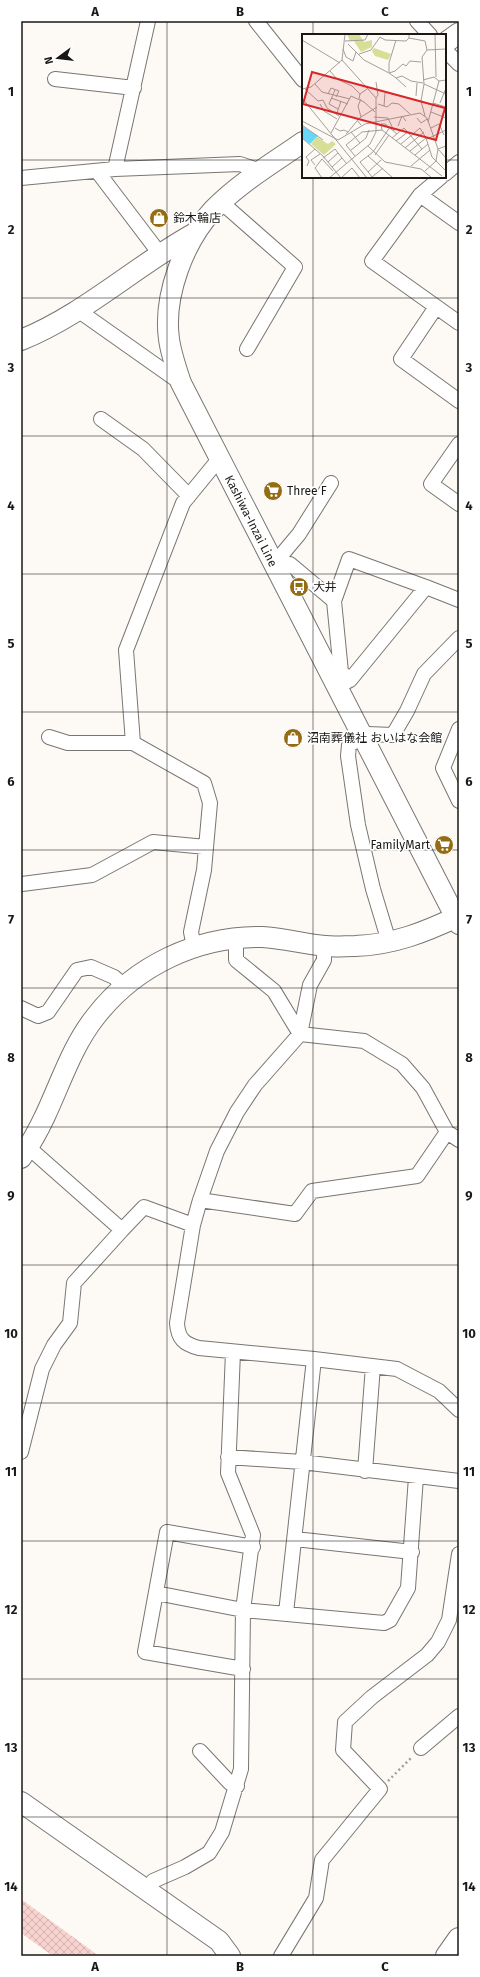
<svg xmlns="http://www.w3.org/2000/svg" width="480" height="1977" font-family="'Fira Sans','Noto Sans JP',sans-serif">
	<defs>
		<pattern id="building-cross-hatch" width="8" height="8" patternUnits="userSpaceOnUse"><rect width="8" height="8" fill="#f8d2ce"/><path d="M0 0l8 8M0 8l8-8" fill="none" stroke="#d4b4b0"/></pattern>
	</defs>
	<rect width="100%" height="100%" fill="#fdf9f5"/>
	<!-- building -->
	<path fill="url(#building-cross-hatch)" d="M21,1899L99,1956H53L21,1933Z"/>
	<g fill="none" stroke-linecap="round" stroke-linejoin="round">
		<defs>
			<path id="street" d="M256,21L303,80
				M417,21L430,35
				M445,50L459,64
				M55,79L134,88
				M115,169L148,21
				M97,171L160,254
				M445,174L459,162
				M441,177L420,195L372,261L459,323
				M21,178L115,169L240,164L261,171
				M420,195L459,223
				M221,202L295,267L247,349
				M436,307L401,359L459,401
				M79,311L181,383
				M101,419L143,449L189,496
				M459,444L431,484L459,504
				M331,483L299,534L273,565L290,564L334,601L349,559L426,587
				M334,601L341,672L350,680
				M336,687L350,680L426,587L459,600
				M459,729L443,768L459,801
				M49,737L68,743H133
				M22,884L92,875L153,842L206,847
				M236,939V960L274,991L300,1034L364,1041L402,1064L423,1088L447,1132
				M389,942L373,889L358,825L348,756L349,745L367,734L393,735L407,711L424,674L459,638
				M324,946V960L310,985L300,1034L255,1085L237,1112L217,1151L200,1200L193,1225L177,1323C178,1339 184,1344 199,1348L314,1359L397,1369L439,1391L459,1410
				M194,947L191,932L204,870L210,803L204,783L133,743L126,650L183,503L219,459
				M21,1008L38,1016L48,1012L77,970L91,967L114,977L124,986
				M28,1147L122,1230L144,1207L193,1225
				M200,1200L295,1214L312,1191L417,1176L447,1132L459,1140
				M21,1452L42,1369L54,1345L70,1323L74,1283L122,1230
				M228,1457L302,1462L459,1481
				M365,1471L373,1366
				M295,1539L412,1552
				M156,1593L243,1610L384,1623L390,1620L408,1588L416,1477
				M286,1613L314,1359
				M243,1669L145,1652L167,1532L253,1547
				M421,1748L459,1716
				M200,1751L230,1783L237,1786
				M147,1890L153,1881L185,1867L209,1853L222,1832L241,1769L243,1610L253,1535L228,1473L233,1352
				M281,1956L316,1898L322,1860L380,1789L343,1750L345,1722L372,1697L427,1655L438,1642L449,1620L459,1554"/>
			<path id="secondary" d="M445,43L459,33
				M303,142C273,163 239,183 213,210C184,241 163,296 169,339C171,354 176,368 181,383L459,924
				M21,340C85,314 135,266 195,233
				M21,1158C30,1145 38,1131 45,1116C61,1082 72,1046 96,1016C135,966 197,936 262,937C283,938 304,944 325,946C335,947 345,946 355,946C393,945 425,932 459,916
				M21,1802L219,1941L230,1956"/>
			<path id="highway" d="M447,1956L459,1939"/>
		</defs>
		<!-- street casing -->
		<use href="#street" stroke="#797672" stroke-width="16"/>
		<!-- secondary casing -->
		<use href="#secondary" stroke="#797672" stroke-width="22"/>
		<!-- highway casing -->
		<use href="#highway" stroke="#797672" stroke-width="24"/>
		<!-- path -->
		<path stroke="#a19e9b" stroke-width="2.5" stroke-dasharray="2 3" stroke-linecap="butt" d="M388,1781L412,1757"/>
		<!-- street -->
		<use href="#street" stroke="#fff" stroke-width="14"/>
		<!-- secondary -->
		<use href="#secondary" stroke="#fff" stroke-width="20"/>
		<!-- highway -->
		<use href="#highway" stroke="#fff" stroke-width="22"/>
	</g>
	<!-- grid -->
	<path fill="none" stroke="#191816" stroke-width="1" stroke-opacity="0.55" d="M167,21V1956M313,21V35M21,160H303M445,160H459M313,177V1956M21,298H459M21,436H459M21,574H459M21,712H459M21,850H459M21,988H459M21,1127H459M21,1265H459M21,1403H459M21,1541H459M21,1679H459M21,1817H459"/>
	<!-- icons -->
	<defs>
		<symbol id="shop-disc" viewBox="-11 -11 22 22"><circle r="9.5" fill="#936c14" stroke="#fff"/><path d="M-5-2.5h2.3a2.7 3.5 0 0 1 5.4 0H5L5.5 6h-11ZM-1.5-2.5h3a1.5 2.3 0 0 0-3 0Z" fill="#fff"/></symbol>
		<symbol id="supermarket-disc" viewBox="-11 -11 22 22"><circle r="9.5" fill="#936c14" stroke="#fff"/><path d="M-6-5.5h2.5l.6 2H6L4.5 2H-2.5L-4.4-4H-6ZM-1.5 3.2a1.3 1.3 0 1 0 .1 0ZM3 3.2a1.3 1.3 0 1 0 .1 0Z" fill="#fff"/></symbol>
		<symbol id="bus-disc" viewBox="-11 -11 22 22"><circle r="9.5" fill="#936c14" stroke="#fff"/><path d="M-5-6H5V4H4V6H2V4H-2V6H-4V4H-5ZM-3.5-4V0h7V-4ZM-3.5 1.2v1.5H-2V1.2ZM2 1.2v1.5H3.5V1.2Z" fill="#fff"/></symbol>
	</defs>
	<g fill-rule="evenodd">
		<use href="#shop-disc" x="148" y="207" width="22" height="22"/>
		<use href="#supermarket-disc" x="262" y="480" width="22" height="22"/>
		<use href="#bus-disc" x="288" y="576" width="22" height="22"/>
		<use href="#shop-disc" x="282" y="727" width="22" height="22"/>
		<use href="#supermarket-disc" x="433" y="834" width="22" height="22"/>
	</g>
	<g text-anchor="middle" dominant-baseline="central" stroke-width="3.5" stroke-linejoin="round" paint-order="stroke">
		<!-- poi labels -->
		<g font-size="12" fill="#191816" stroke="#fff" text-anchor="start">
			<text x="173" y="218">鈴木輪店</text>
			<text x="287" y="491">Three F</text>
			<text x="313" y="587">大井</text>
			<text x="307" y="738">沼南葬儀社 おいはな会館</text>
			<text x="430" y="845" text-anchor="end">FamilyMart</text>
		</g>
		<!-- street labels -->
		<g font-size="12" fill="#191816" stroke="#fff">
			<text transform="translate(251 521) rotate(63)">Kashiwa-Inzai Line</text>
		</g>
	</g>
	<!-- overview -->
	<g transform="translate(302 34)">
		<rect width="144" height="144" fill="#fdf9f5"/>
		<path d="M45,0H57L62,8L70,6V13L59,18L52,7H48ZM72,14L89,20L86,26L73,22L70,17Z" fill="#d7df96"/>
		<path d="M15,103L26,110L30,107L34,110L22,121L9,110Z" fill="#d7df96"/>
		<path d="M0,92L16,102L8,110L0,104Z" fill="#69d5f8"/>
		<path fill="none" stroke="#a29f9c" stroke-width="1" d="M107,0V4L123,7L125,16M133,0L134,43M0,6L38,29M43,7L63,6L66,0M46,10L62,26L87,39L93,37L101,30L104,32L108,27L119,28M41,15L44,23L51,27L54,18M57,20L69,16L78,3L83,6L104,7L107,4M28,37L35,45L50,52L58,60M87,38V29L94,6M87,39L94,44L100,42L109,47L121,49M94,44L104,53M121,46L132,43L137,47M74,48L76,61L74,64M13,50L20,58L48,65M122,50L144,60M0,55L9,53L40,26M3,55L16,67L21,66L25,74L37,82M33,56L27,70L36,75M26,60L29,54L37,57L34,63M114,62L115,49M0,64L65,144M29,64L46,70M57,65L58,60L65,55M59,65L56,72L59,83L55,86L59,91M131,69L144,73M138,69L144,54M18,70L22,77L35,85M76,70L85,73L90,69L97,70L108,80M82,72L83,59M129,78L144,84M35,79L39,67M123,82L119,67L122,50L120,23L125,16L144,15M59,83L75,73M72,83L86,84L92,97M115,84L119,89L125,85M0,87L36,106L63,90L118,79L125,84L136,115L144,124M126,88L137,47L144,46M0,91L21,106M96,92L100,82L104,87M33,94L38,97L42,96L46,98L44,100M129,94L137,90L142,101M80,96L140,142M46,98L55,87M29,99L49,62L62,68L73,78M0,104L21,122L39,144M90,104L102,94L120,115M125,105L144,96M94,107L106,98M58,109L64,104L67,96M99,110L118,94L124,104L130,123L144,137M66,112L83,128L119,135L130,144M103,114L122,98M49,116L58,109L49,98M108,117L124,104M73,121L87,101M113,121L126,110M53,122L44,111L60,98L80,96L79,90H83L95,100M66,122L91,144M21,124L33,115L44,129M26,128L36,119M13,131L9,126L18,120M5,132L7,127L4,123L13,115M109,132L128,116M30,133L40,124M123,137L134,127L136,115L144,112M66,138L79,126M70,143L81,134M20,144L13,134L20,125L31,137M27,144L68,110L74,98V64L40,26L43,0M39,144L50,134L58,144M71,144L58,128L71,118L88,93"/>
		<path fill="#d62828" fill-opacity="0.15" stroke="#d62828" stroke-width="2" d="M10,38L143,74L134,106L1,70Z"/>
		<rect width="144" height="144" fill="none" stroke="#191816" stroke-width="2"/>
	</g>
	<!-- border -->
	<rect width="480" height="1977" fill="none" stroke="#ffffff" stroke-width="44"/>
	<!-- north arrow -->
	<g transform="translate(58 58) rotate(255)" stroke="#ffffff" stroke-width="3" paint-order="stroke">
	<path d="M0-3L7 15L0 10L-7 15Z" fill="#191816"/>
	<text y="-6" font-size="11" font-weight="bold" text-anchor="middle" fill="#191816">N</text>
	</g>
	<rect x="22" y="22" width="436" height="1933" fill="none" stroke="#191816" stroke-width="1.5"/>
	<g font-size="13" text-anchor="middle" font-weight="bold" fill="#191816">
		<text x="95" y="16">A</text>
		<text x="240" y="16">B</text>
		<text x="385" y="16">C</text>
		<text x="11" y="96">1</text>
		<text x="469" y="96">1</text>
		<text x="11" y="234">2</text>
		<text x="469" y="234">2</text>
		<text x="11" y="372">3</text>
		<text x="469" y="372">3</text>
		<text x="11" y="510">4</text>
		<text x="469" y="510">4</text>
		<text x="11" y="648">5</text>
		<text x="469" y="648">5</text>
		<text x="11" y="786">6</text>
		<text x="469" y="786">6</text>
		<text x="11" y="924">7</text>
		<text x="469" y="924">7</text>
		<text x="11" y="1062">8</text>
		<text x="469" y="1062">8</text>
		<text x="11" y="1200">9</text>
		<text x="469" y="1200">9</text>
		<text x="11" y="1338">10</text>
		<text x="469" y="1338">10</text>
		<text x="11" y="1476">11</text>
		<text x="469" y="1476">11</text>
		<text x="11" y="1614">12</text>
		<text x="469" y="1614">12</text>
		<text x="11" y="1752">13</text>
		<text x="469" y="1752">13</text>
		<text x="11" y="1891">14</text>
		<text x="469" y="1891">14</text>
		<text x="95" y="1971">A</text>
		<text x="240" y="1971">B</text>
		<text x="385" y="1971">C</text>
	</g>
</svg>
